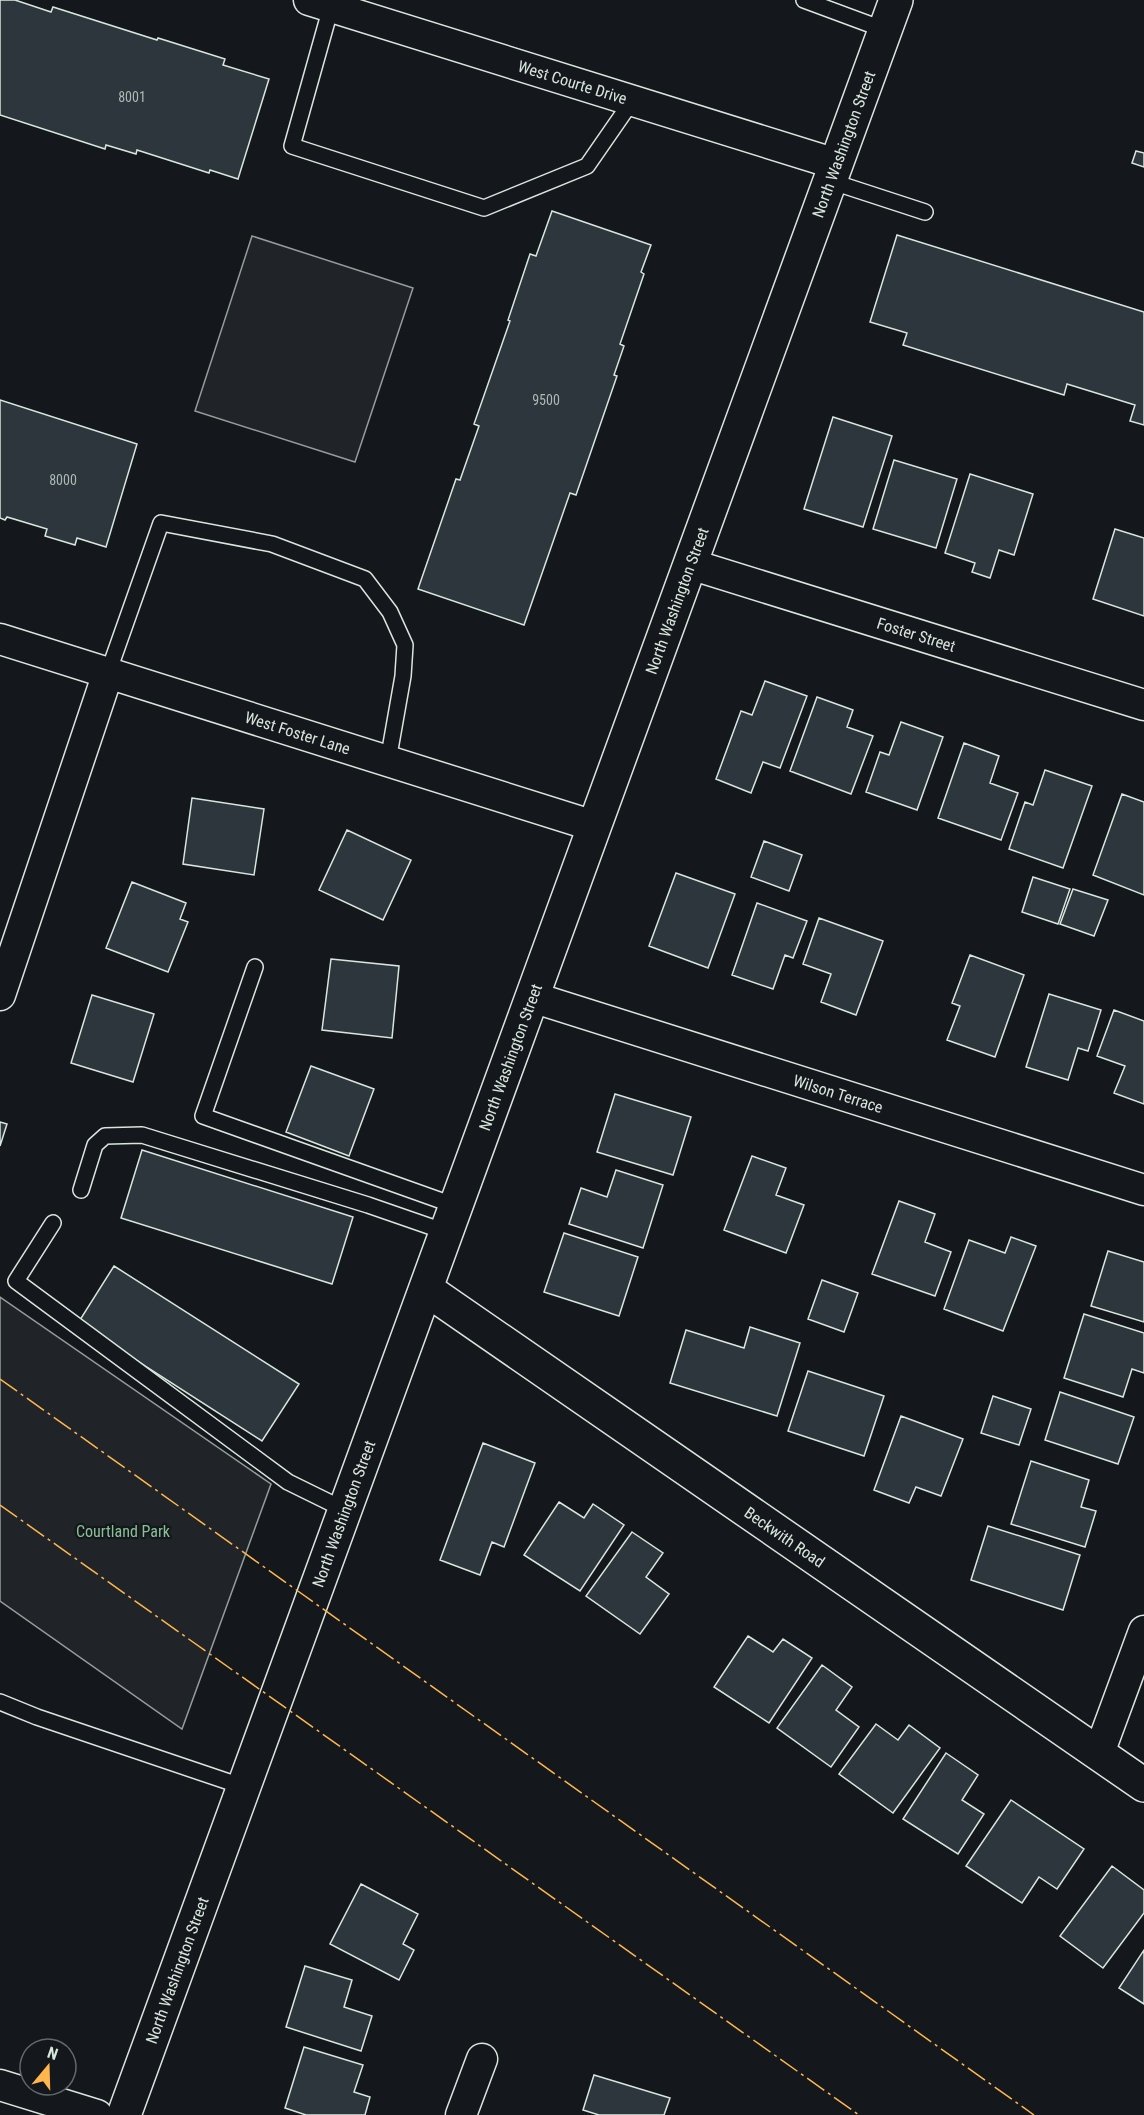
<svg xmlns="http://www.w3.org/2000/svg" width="1144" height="2115" font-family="'Roboto Condensed',sans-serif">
	<rect width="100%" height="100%" fill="#14181c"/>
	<!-- green -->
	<path fill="#202428" stroke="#939e99" stroke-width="1.5" d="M252,236L413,288L355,462L195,411Z
		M0,1297L271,1484L182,1729L0,1601Z"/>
	<!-- building -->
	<path fill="#2c363c" stroke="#d8e6dc" stroke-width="1.5" d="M0,0H15L51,12L53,7L157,40L158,38L225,59L223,65L269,79L238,179L210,170L209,173L137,150L136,154L106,145L105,149L0,115Z
		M1136,151L1144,153V167L1132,163Z
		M552,211L651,245L641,272L644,274L620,344L624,346L614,375L617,376L576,495L570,493L524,625L418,589L456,479L460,480L479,426L474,424L510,321L508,320L530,254L536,256Z
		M897,235L1144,312V425L1130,421L1135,405L1067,384L1064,395L903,345L907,333L870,322Z
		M0,400L137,444L106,547L77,538L75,545L45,536L47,529L7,517L5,520L0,518Z
		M833,417L892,436L863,527L804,509Z
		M894,460L957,479L936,548L873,529Z
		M970,474L1033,494L1014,555L999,550L990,578L972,572L975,563L945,553Z
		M1115,529L1144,538V616L1093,599Z
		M765,681L807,696L780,768L763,762L751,793L716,779L741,711L752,715Z
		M817,697L853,710L847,727L873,736L851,794L790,771Z
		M901,722L943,737L917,810L866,792L880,752L889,755Z
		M964,743L999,756L990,783L1018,793L1001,840L938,818Z
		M1045,770L1092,786L1063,868L1009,849L1025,802L1033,805Z
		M1122,794L1144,802V895L1093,875Z
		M192,798L264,809L254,875L183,864Z
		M347,830L411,860L383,920L319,890Z
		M764,841L802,855L789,891L751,877Z
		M676,873L735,894L708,968L649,946Z
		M1033,877L1070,889L1058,924L1022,912Z
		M132,882L186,903L180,919L188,922L168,972L106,948Z
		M1073,889L1108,900L1094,936L1060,924Z
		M757,903L807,921L793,958L785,955L773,989L732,975Z
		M819,918L883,941L856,1015L821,1002L831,974L803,964Z
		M970,955L1024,975L995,1057L947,1040L960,1006L952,1003Z
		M331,959L399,966L392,1038L322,1030Z
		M1049,994L1101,1010L1088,1051L1078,1048L1068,1080L1026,1067Z
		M92,995L154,1014L133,1082L71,1063Z
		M1114,1010L1144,1021V1104L1114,1093L1125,1066L1097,1056Z
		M311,1066L374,1089L349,1156L286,1132Z
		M615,1094L691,1117L673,1175L597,1152Z
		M0,1122L7,1124L0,1146Z
		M142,1150L353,1217L332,1284L121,1218Z
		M752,1156L786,1168L776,1195L804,1205L786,1253L724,1230Z
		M616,1170L663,1185L643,1248L569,1224L581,1188L607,1197Z
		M899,1201L935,1214L925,1242L951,1252L935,1296L872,1274Z
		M564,1233L638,1257L619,1316L544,1292Z
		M1011,1237L1036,1246L1003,1331L944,1309L969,1240L1005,1253Z
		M1108,1251L1144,1262V1322L1091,1306Z
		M114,1266L299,1384L262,1441L78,1323Z
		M822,1280L858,1293L844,1332L808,1319Z
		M1084,1314L1144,1333V1373L1132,1369L1123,1397L1064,1378Z
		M750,1327L800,1343L777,1416L670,1383L686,1330L744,1348Z
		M808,1371L884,1396L864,1456L788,1431Z
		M1060,1392L1134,1417L1118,1464L1045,1440Z
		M993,1396L1031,1409L1019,1445L981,1433Z
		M901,1416L963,1439L941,1496L916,1487L909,1503L874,1490Z
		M483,1443L535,1463L504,1547L492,1542L480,1575L440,1560Z
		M1031,1461L1089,1480L1081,1507L1096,1511L1085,1547L1011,1524Z
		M559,1502L584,1518L593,1504L624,1525L580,1591L524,1555Z
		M988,1526L1080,1555L1063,1610L971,1580Z
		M632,1532L663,1553L646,1577L669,1594L640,1634L586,1596Z
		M748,1636L773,1652L783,1639L812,1658L769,1723L714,1687Z
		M822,1665L852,1687L836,1710L859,1727L831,1767L777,1728Z
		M876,1724L898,1740L909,1725L940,1748L893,1813L839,1774Z
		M946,1753L978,1775L962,1800L984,1814L958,1854L903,1819Z
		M1011,1800L1084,1849L1057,1889L1039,1877L1022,1903L966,1866Z
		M1112,1866L1144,1890V1913L1103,1968L1060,1936Z
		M361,1884L418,1914L403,1944L414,1950L399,1980L330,1944Z
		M1144,1950V2004L1119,1988Z
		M305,1966L352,1980L344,2007L372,2016L361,2051L286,2027Z
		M304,2047L363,2065L354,2092L370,2097L365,2115H306L285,2108Z
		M594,2075L670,2098L664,2115H599L583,2110Z"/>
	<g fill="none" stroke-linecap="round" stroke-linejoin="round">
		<defs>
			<path id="lane" d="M804,0L885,30
				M331,7L292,146L484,208L587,166L632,101
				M830,181L925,212
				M108,673L161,523L272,544L365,579L390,612L405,645L403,676L388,761
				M255,967L203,1116L456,1206
				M81,1190L95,1145L105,1136L142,1135L368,1205L446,1232
				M53,1223L16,1281L288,1482L345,1510
				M0,1702L37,1717L244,1787"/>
			<g id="street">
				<path id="s1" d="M309,0L836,164"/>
				<path id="s2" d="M690,564L1144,705"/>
				<path id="s3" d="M0,639L594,826"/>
				<path d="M0,995L108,673"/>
				<path id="s4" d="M532,997L1144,1190"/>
				<path d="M1099,1753L1144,1631"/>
				<path d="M0,2085L97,2115"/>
				<path d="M461,2115L482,2059"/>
			</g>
			<g id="secondary">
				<path id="s5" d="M426,1289L1144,1785"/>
				<path id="s6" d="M124,2115L896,0"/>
			</g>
		</defs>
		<!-- lane casing -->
		<use href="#lane" stroke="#d8e6dc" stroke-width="18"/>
		<!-- street casing -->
		<use href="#street" stroke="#d8e6dc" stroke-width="33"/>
		<!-- secondary casing -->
		<use href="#secondary" stroke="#d8e6dc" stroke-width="36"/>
		<!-- lane -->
		<use href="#lane" stroke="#14181c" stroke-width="15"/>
		<!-- street -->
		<use href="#street" stroke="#14181c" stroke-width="30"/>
		<!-- secondary -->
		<use href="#secondary" stroke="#14181c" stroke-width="33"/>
		<!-- power -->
		<path stroke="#ffb74d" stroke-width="1.5" stroke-dasharray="21 4.5 3 4.5" stroke-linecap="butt" d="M0,1379L1034,2115
			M0,1505L859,2115"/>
	</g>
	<g text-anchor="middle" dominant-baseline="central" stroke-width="4.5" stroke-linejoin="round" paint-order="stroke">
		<!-- number labels -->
		<g font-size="14" fill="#adbab4">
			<text x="132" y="97">8001</text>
			<text x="546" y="400">9500</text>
			<text x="63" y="480">8000</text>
		</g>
		<!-- street labels -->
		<g font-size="16" fill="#d8e6dc" stroke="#14181c">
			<text stroke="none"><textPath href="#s1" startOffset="276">West Courte Drive</textPath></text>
			<text stroke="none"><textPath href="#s6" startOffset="2098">North Washington Street</textPath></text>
			<text stroke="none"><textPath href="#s6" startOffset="1612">North Washington Street</textPath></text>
			<text stroke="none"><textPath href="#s2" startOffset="237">Foster Street</textPath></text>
			<text stroke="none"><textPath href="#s3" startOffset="312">West Foster Lane</textPath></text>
			<text stroke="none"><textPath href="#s6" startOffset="1126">North Washington Street</textPath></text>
			<text stroke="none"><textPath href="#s4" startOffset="321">Wilson Terrace</textPath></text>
			<text stroke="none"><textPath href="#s6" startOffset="640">North Washington Street</textPath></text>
			<text stroke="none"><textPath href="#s5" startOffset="436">Beckwith Road</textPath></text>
			<text stroke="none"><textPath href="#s6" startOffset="154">North Washington Street</textPath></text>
		</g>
		<!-- park labels -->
		<g font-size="16" fill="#8ac095" stroke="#14181c">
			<text x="123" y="1531">Courtland Park</text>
		</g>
	</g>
	<!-- north arrow -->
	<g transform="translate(48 2067) rotate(19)"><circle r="28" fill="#14181c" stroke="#626a69" stroke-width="1.5"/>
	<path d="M0-4.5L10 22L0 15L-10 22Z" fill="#ffb74d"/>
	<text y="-9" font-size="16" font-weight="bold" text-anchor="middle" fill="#d8e6dc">N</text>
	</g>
</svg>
